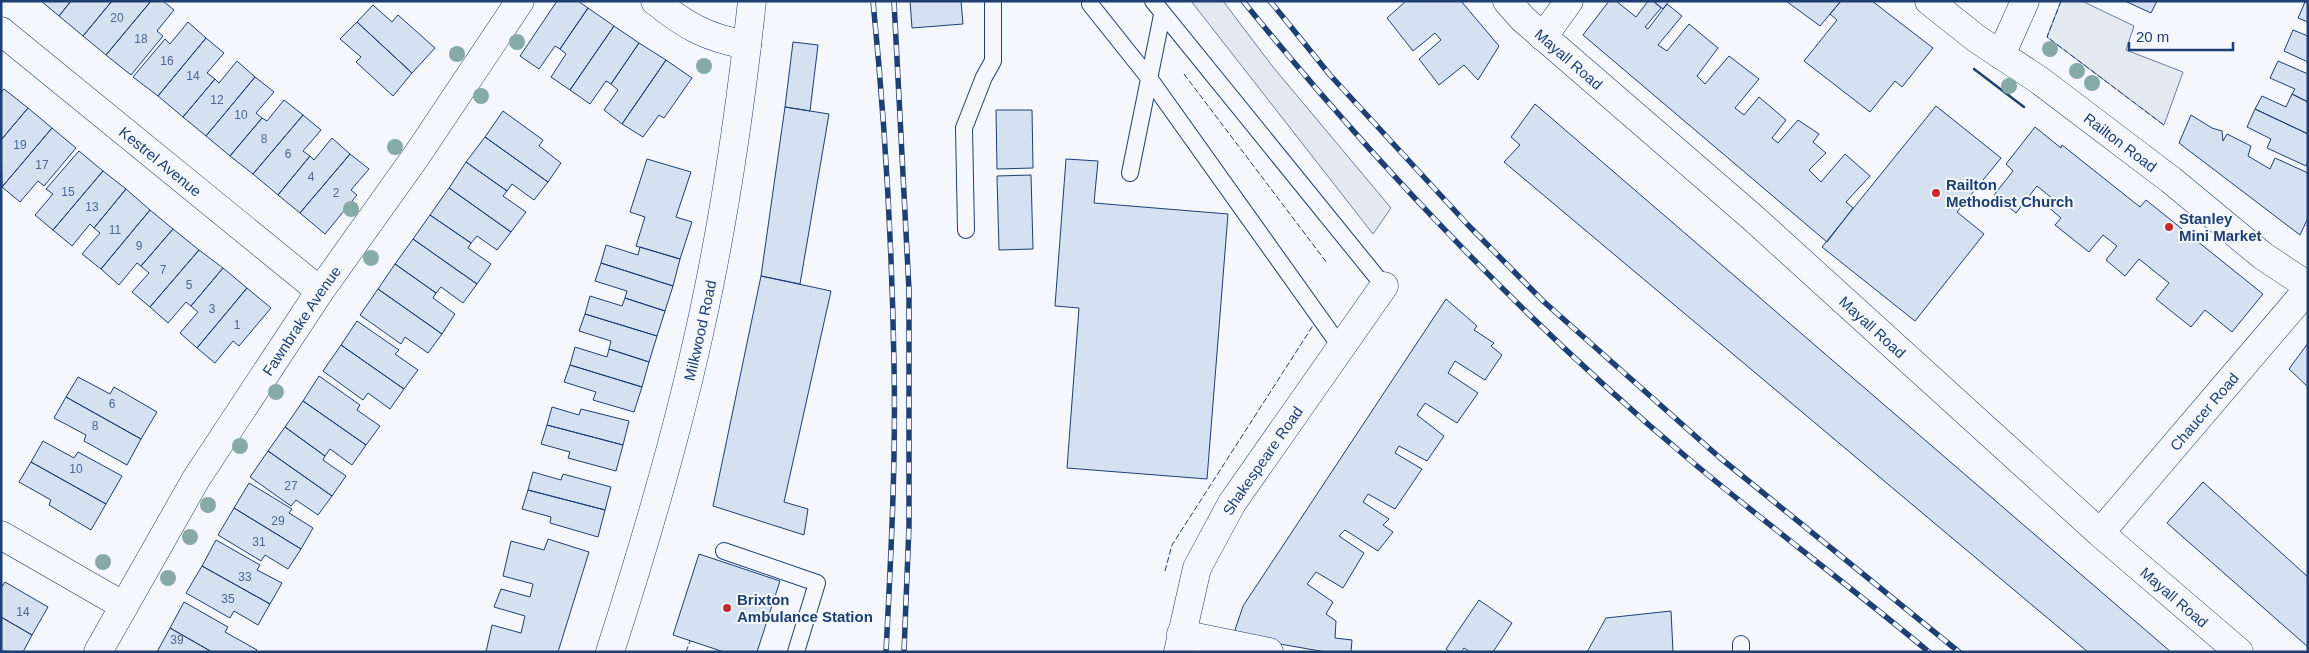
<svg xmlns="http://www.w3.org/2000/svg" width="2309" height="653" font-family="Helvetica,sans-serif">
	<rect width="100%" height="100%" fill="#f4f7fb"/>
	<!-- green -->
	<path fill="#e3e9f0" stroke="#687fa3" d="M1191,1H1223L1273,67L1391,208L1373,234Z
		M2061,1H2082L2134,26L2126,50L2183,72L2164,125L2047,37Z"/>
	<!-- building -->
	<path fill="#d5e0f0" stroke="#1d3f73" d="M41,1H71L59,16Z
		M71,1H112L83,36L59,16Z
		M112,1H151L106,55L83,36Z
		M151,1H163L174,10L157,31L163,36L131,75L106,55Z
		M557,1H578L588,8L560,49L555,46L539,69L520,56Z
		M910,1H961L963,24L912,28Z
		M1406,1H1461L1499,46L1478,80L1464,65L1439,85L1419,59L1441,40L1435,33L1413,51L1387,18Z
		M1609,1H1616L1636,17L1648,1H1653L1661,8L1645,27L1648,29L1667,4L1682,16L1658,45L1667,51L1689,24L1718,48L1697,76L1705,84L1729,56L1759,79L1735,108L1744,115L1759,97L1786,120L1772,138L1778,143L1798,120L1819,134L1813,142L1826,153L1809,170L1821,182L1845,154L1870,176L1846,202L1853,208L1827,242L1583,35Z
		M1653,1H1669L1663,9Z
		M1786,1H1841L1820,26Z
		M1841,1H1872L1933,48L1902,87L1895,81L1870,112L1804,61L1837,20L1830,14Z
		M2125,1H2157L2151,13Z
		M2305,2L2308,3V22L2298,18Z
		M373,5L392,22L398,15L435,48L412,73L357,22Z
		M588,8L614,26L570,90L551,77L566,54L560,49Z
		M188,22L206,38L158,96L133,77L165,39L170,44Z
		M357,22L412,73L393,96L356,62L361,57L340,39Z
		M614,26L639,43L611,84L606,81L590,104L570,90Z
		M2293,30L2308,36V62L2284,51Z
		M206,38L224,53L207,73L215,79L183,117L158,96Z
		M793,42L818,45L810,111L785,107Z
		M639,43L666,60L622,124L604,110L618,90L611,84Z
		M666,60L692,78L664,118L659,115L643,137L622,124Z
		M237,61L255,77L206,136L183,117L215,79L219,83Z
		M2278,61L2308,74V102L2292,94L2295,89L2270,78Z
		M255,77L274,92L256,113L262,118L230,156L206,136Z
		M4,89L28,108L1,140V92Z
		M2292,94L2308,102V134L2255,109L2262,96L2286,107Z
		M284,100L303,115L253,174L230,156L262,118L267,121Z
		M1535,104L2171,652H2088L1504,162L1520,145L1511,137Z
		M1936,106L2001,158L1957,212L1984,234L1915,321L1822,247Z
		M785,107L829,114L800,284L761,276Z
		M28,108L52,128L2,187L1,140Z
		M2255,109L2308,134V161L2306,166L2267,148L2271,139L2247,127Z
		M996,110H1032L1033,168L997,169Z
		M503,111L543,140L539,146L561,163L548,182L485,137Z
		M303,115L321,130L303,151L310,156L278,195L253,174Z
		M2191,115L2212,128L2222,131L2223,141L2227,134L2251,146L2248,156L2270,169L2275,158L2308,173V218L2300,235L2179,143Z
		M2035,127L2061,148L2062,145L2140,207L2146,200L2263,294L2232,332L2205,310L2191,327L2156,299L2169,283L2139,259L2125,276L2106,260L2117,246L2103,235L2089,252L2055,225L2061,218L2047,206L2053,199L2037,186L2016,213L1994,195L2013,171L2006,164Z
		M52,128L76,148L44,186L38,181L20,202L2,187Z
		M485,137L548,182L534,200L512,184L507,191L466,162Z
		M332,138L350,154L300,213L278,195L310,156L314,160Z
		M79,151L103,171L53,230L35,215L53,194L46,189Z
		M350,154L369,169L351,190L357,195L325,234L300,213Z
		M647,159L691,172L676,217L692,222L680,259L636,246L645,217L630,212Z
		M1066,159L1098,161L1094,203L1228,214L1207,479L1067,468L1079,308L1055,306Z
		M466,162L507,191L503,196L526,212L511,232L449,188Z
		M103,171L126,189L94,228L90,224L72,246L53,230Z
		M1031,175L1033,249L999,250L997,176Z
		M449,188L511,232L497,250L477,236L471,243L430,215Z
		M126,189L150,210L101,269L82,254L100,233L94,228Z
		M150,210L173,229L141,266L137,263L119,285L101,269Z
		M430,215L471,243L468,248L491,264L477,284L413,239Z
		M173,229L199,250L150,307L132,292L149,273L141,266Z
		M413,239L477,284L463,303L441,287L436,293L395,264Z
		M606,245L638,255L640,247L680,259L673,286L601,263Z
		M199,250L223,268L191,306L186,302L168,323L150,307Z
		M601,263L673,286L665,311L625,298L627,291L595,281Z
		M395,264L436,293L433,298L455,314L442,334L378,289Z
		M223,268L247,288L197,348L180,333L198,312L191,306Z
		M761,276L831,291L784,502L808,509L804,535L713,506Z
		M247,288L271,308L239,346L233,341L215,363L197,348Z
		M378,289L442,334L428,353L405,337L401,344L360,315Z
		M590,296L622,306L625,298L665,311L657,336L585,314Z
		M1446,299L1477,326L1474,330L1494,343L1491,346L1502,355L1485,380L1455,361L1448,373L1478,393L1457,423L1425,403L1417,415L1444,436L1427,461L1399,446L1395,453L1422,469L1395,509L1368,494L1363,502L1389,519L1383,525L1393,532L1378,551L1345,530L1339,536L1364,553L1343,588L1316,572L1307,584L1333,602L1326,614L1336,621L1335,638L1352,640L1351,652H1326L1233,636L1243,606Z
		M585,314L657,336L649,362L609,349L611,341L579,331Z
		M357,321L399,350L395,354L418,370L404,389L341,345Z
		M2308,343V387L2289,369Z
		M341,345L404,389L390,409L368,393L363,400L323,371Z
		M575,347L607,357L609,349L649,362L642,387L570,365Z
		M570,365L642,387L634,412L593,400L596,392L564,382Z
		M319,376L360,405L357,410L380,426L366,445L303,401Z
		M78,377L110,394L114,387L157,412L141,439L66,397Z
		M66,397L141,439L127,465L84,441L86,435L54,418Z
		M303,401L366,445L352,465L330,449L325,456L285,427Z
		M552,407L579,415L581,409L629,421L623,445L547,425Z
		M547,425L623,445L616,471L568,458L570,452L541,444Z
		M285,427L325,456L323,460L346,476L332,496L268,451Z
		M43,441L74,458L78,452L122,476L106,504L31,462Z
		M268,451L332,496L318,515L296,500L291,506L250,477Z
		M31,462L106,504L91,530L49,505L51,500L19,482Z
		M533,472L561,480L563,474L611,487L605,510L528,490Z
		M2203,482L2308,577V647L2167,523Z
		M249,483L292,509L289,513L313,528L301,549L234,508Z
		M528,490L605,510L598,537L550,523L551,517L522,509Z
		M234,508L301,549L288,569L265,555L261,561L218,535Z
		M548,539L589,552L558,652H486L492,625L521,633L525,616L494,607L501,589L530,597L533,584L503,576L511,541L544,550Z
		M216,540L260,565L257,570L282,583L270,604L202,566Z
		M699,554L780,581L757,652H724L673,635Z
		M202,566L270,604L258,625L234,611L230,618L186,593Z
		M5,582L48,607L32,635L1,617V588Z
		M1479,600L1512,623L1493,652H1470L1464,648L1461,652H1450L1446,649Z
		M184,602L228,627L225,632L257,650L256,652H212L170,628Z
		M1671,611L1673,652H1587L1606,618Z
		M1,617L32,635L23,652L1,651Z
		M170,628L212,652H157Z"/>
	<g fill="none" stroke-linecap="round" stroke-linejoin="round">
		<defs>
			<path id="lane" d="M1153,1L1384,286
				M1090,4L1149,78L1340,346
				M1130,173L1162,15
				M966,230L964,128L984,77L993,61V1
				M724,551L817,583L796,652
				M1741,644V652"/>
			<g id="street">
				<path d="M655,1C686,26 707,38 747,45"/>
				<path id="s1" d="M1507,1L1523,19L1752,217L2100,533L2239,652"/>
				<path id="s2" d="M1929,1L1977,39L2039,80L2171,180L2263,256L2308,286"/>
				<path id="s3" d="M1,31L320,291"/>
				<path d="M1543,37L1569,1"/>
				<path d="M2001,55L2025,1"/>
				<path id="s4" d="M2100,533L2308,289"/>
				<path d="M1,535L124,606"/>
				<path d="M1181,634L1269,652"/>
				<path id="s5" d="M98,652L196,479L320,291L417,155L520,1"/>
				<path id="s6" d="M1178,652L1197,568L1232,503L1384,286"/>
			</g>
			<g id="secondary">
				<path id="s7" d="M610,652C641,556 670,459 693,360C721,242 739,122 752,1"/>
			</g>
		</defs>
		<!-- lane casing -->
		<use href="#lane" stroke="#1d3f73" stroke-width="18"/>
		<!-- street casing -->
		<use href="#street" stroke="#1d3f73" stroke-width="29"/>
		<!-- secondary casing -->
		<use href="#secondary" stroke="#1d3f73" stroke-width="29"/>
		<!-- lane -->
		<use href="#lane" stroke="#f4f7fb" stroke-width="16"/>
		<!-- street -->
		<use href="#street" stroke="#f4f7fb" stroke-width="28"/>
		<!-- secondary -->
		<use href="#secondary" stroke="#f4f7fb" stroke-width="28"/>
		<defs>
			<path id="rail" d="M873,1C885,122 892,243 894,364C896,460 891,556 886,652
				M894,1L909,290V526L904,652
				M1243,1C1378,167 1527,323 1691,461C1769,526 1851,587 1929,652
				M1270,1L1330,75L1468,225L1543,301L1719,457L1959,652"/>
		</defs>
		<!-- rail casing -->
		<use href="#rail" stroke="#1d3f73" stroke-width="5.5"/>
		<!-- rail -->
		<use href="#rail" stroke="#f4f7fb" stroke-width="4" stroke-dasharray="11" stroke-linecap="butt"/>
		<!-- fence -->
		<path stroke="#1d3f73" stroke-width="1" stroke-dasharray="6 2.5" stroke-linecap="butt" d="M2061,1L2047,37L2165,126
			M1184,74L1327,263
			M1165,571L1172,545L1314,324
			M686,652L690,641"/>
		<!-- wall -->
		<path stroke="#1d3f73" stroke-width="2.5" d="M1974,69L2024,107"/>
	</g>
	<!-- trees -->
	<g fill="#86aba6">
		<circle cx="517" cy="42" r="8"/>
		<circle cx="2050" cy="49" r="8"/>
		<circle cx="457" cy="54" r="8"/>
		<circle cx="704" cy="66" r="8"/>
		<circle cx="2077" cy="71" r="8"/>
		<circle cx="2092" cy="83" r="8"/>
		<circle cx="2009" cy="86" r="8"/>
		<circle cx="481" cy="96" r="8"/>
		<circle cx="395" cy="147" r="8"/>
		<circle cx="351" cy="209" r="8"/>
		<circle cx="371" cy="258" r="8"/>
		<circle cx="276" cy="392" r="8"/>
		<circle cx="240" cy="446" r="8"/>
		<circle cx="208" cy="505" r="8"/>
		<circle cx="190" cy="537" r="8"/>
		<circle cx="103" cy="562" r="8"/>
		<circle cx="168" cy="578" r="8"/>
	</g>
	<!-- markers -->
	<g fill="#c62828" stroke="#f4f7fb" stroke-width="2">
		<circle cx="1936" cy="193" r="5"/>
		<circle cx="2169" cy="227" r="5"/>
		<circle cx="727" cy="608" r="5"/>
	</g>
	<g text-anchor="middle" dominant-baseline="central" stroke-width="4" stroke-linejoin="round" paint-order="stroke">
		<!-- number labels -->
		<g font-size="12" fill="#4b6792">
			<text x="117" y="18">20</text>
			<text x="141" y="39">18</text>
			<text x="167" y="61">16</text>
			<text x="193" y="76">14</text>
			<text x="217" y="100">12</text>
			<text x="241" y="115">10</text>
			<text x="264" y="139">8</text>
			<text x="20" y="145">19</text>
			<text x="288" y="154">6</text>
			<text x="42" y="165">17</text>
			<text x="311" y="177">4</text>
			<text x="68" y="192">15</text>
			<text x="336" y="193">2</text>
			<text x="92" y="207">13</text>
			<text x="115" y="230">11</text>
			<text x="139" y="246">9</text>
			<text x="163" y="270">7</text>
			<text x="189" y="285">5</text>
			<text x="212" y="309">3</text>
			<text x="237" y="325">1</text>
			<text x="112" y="404">6</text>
			<text x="95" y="426">8</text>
			<text x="76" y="469">10</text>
			<text x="291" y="486">27</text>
			<text x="278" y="521">29</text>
			<text x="259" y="542">31</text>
			<text x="245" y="577">33</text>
			<text x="228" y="599">35</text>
			<text x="23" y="612">14</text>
			<text x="177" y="640">39</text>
		</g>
		<!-- street labels -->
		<g font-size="15" fill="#1d3f73" stroke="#f4f7fb">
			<text stroke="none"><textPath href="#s1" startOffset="85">Mayall Road</textPath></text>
			<text stroke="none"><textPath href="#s2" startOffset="238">Railton Road</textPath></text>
			<text stroke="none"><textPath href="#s3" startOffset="206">Kestrel Avenue</textPath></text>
			<text stroke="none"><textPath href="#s5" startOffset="389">Fawnbrake Avenue</textPath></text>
			<text stroke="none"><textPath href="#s1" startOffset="490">Mayall Road</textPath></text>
			<text stroke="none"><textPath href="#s7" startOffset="334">Milkwood Road</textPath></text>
			<text stroke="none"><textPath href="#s4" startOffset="160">Chaucer Road</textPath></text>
			<text stroke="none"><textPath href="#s6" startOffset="212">Shakespeare Road</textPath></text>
			<text stroke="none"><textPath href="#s1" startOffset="895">Mayall Road</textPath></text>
		</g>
		<!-- poi labels -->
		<g font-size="15" font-weight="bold" fill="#1d3f73" stroke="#f4f7fb" text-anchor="start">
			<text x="1946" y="184">Railton<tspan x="1946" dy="17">Methodist Church</tspan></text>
			<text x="2179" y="218">Stanley<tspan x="2179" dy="17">Mini Market</tspan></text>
			<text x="737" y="599">Brixton<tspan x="737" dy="17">Ambulance Station</tspan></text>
		</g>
	</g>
	<!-- border -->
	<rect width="2309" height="653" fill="none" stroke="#1d3f73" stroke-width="5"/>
	<!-- scale -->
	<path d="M2129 42v8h104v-8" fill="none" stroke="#1d3f73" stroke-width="2.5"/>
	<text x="2136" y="42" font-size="15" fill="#1d3f73" stroke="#f4f7fb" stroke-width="4" paint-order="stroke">20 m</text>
</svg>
